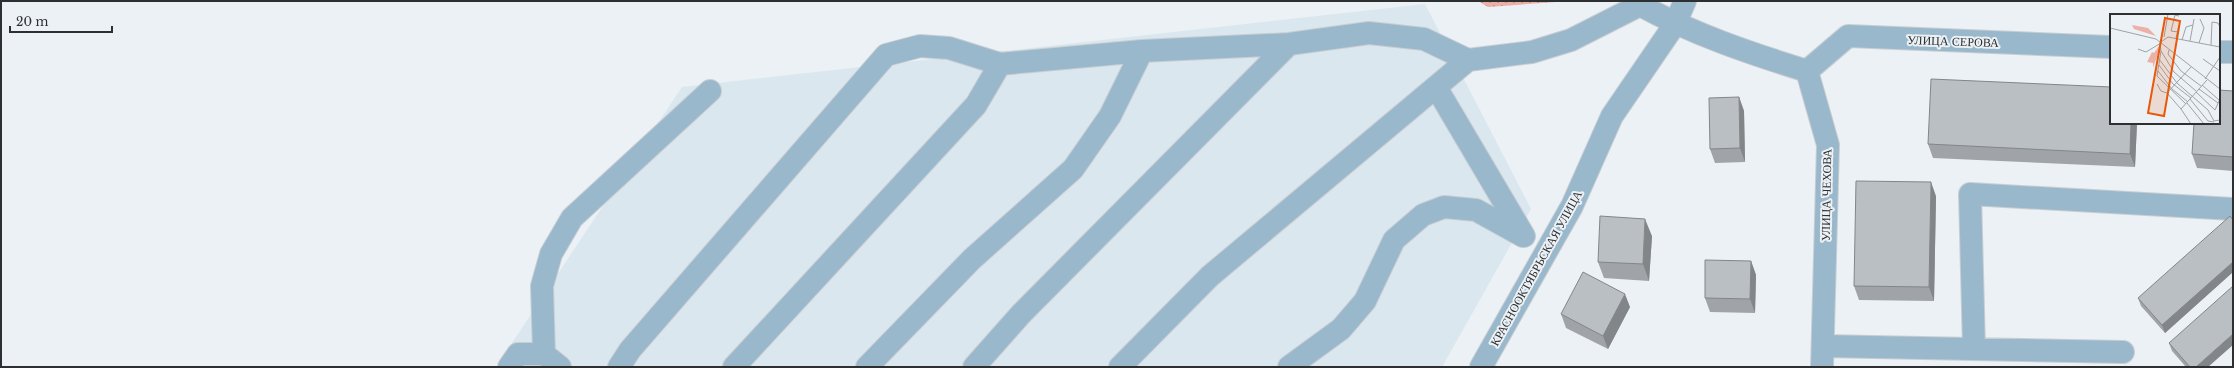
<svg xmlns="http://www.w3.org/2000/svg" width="2234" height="368" font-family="'Libre Baskerville',serif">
	<defs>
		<pattern id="grass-dots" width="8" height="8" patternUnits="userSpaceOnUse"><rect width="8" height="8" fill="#edb0a6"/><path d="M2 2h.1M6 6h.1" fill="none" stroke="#c09088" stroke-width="1.8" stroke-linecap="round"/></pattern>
	</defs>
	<rect width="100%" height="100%" fill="#ebf1f5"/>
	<!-- built -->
	<path fill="#dae7ef" d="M1425,4L1531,209L1442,367H496L682,87Z"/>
	<!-- grass -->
	<path fill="url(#grass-dots)" d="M1478,1H1570L1488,7Z"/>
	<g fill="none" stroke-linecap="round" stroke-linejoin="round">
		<defs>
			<path id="minor" d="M1638,1L1640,5C1693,34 1749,53 1807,71L1828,145L1822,367
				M2219,52H2233
				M1807,71L1848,36L2111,47
				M1436,87L1524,236
				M1823,346L2123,352
				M1974,349L1970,194L2233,209
				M544,354L542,286L551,254L572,218L710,91
				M509,367L518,354H544L560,367
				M619,367L630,350L886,55L920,46L949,48L1000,64L1142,51L1289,44L1369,33L1424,39L1468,60
				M734,367L976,105L1000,64
				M867,367L972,259L1073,169L1110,116L1142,51
				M974,367L1021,314L1289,44
				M1120,367L1210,276L1468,60L1532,52L1571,40L1640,5
				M1289,367L1341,329L1365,301L1394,240L1423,215L1444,207L1476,210L1523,236
				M1481,367L1572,206L1612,116L1675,24L1685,1"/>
		</defs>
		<!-- minor casing -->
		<use href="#minor" stroke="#c9ced2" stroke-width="24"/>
		<!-- minor -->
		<use href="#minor" stroke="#9ab8cc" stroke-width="22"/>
	</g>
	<!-- wall -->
	<path fill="#a0a4a8" d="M2233,91V171L2197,168L2192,154Z
		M1739,97L1744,111L1745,162L1715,163L1710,149Z
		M2137,123L2135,167L1933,158L1928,144Z
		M1936,196L1934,301L1859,300L1854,286Z
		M2233,220V272L2165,333L2141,306L2138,298Z
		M1652,236L1649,281L1604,278L1598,262Z
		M1751,261L1756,275L1755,313L1710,312L1705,298Z
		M1630,307L1608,349L1566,328L1561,314Z
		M2169,343L2208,367H2186L2172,351Z"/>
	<!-- shaded-wall -->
	<path fill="#828688" d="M1739,97L1744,111L1745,162L1740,148Z
		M2131,123H2137L2135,167L2130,154Z
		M1931,182L1936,196L1934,301L1929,287Z
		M1645,219L1652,236L1649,281L1643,264Z
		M1751,261L1756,275L1755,313L1750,299Z
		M2233,262V272L2165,333L2162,325Z
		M1625,294L1630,307L1608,349L1603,336Z
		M2233,334V345L2208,367H2196Z"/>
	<!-- building -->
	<path fill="#babfc3" stroke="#828688" d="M1931,79L2111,87V123H2131L2130,154L1928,144Z
		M2219,90L2233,91V157L2192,154L2194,123H2219Z
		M1739,97L1740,148L1710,149L1709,98Z
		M1856,181L1931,182L1929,287L1854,286Z
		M1600,216L1645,219L1643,264L1598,262Z
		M2230,216L2233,220V262L2162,325L2138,298Z
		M1705,260L1751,261L1750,299L1705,298Z
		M1583,272L1625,294L1603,336L1561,314Z
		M2233,286V334L2196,367H2190L2169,343Z"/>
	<g text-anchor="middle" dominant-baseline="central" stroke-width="4" stroke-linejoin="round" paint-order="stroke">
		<!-- street labels -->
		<g font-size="12" fill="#2d2f30" stroke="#ebf1f5">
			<text transform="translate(1953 41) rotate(2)">УЛИЦА СЕРОВА</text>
			<text transform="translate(1826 195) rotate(-89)">УЛИЦА ЧЕХОВА</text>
			<text transform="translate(1536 268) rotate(-61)">КРАСНООКТЯБРЬСКАЯ УЛИЦА</text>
		</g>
	</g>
	<!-- overview -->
	<g transform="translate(2110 14)">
		<rect width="110" height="110" fill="#ebf1f5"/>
		<path d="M22,11L38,14L46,22L24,15ZM49,32V36L43,54V49L37,48L42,38L44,39Z" fill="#edb0a6"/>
		<path fill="none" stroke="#9fa3a6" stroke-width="1" d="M0,14L46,25L110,75M68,18L61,17L65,1L69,2M54,23L58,0M66,24L69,12M72,26L76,13L83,11M80,27L84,5M51,28L58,23L110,33M89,29L94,14L90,5M50,30L51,37L64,58L86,77M101,31L102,8L108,9L110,13M28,35L36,38L51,29M59,36L58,40L71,57L91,72M51,37L47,62L76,90M49,45L67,69L98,96L104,107L110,106M93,45L110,57M49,51L63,70L81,84M81,53L57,79L71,95L97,66M48,57L62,75L78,88M95,65L110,43M47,70L51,77L57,79M92,71L109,86M89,75L108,89M86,78L105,96L110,85M80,85L98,107L104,108M77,89L94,110M71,95L81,110"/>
		<path fill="#e8590c" fill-opacity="0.15" stroke="#e8590c" stroke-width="2" d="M55,4L70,7L54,102L38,99Z"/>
		<rect width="110" height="110" fill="none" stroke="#2d2f30" stroke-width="2"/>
	</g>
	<!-- border -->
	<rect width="2234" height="368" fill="none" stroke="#2d2f30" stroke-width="4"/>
	<!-- scale -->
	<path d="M10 26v6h102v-6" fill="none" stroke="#2d2f30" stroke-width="2"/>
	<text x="16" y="26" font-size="12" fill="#2d2f30" stroke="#ebf1f5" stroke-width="3" paint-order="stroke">20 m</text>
</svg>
